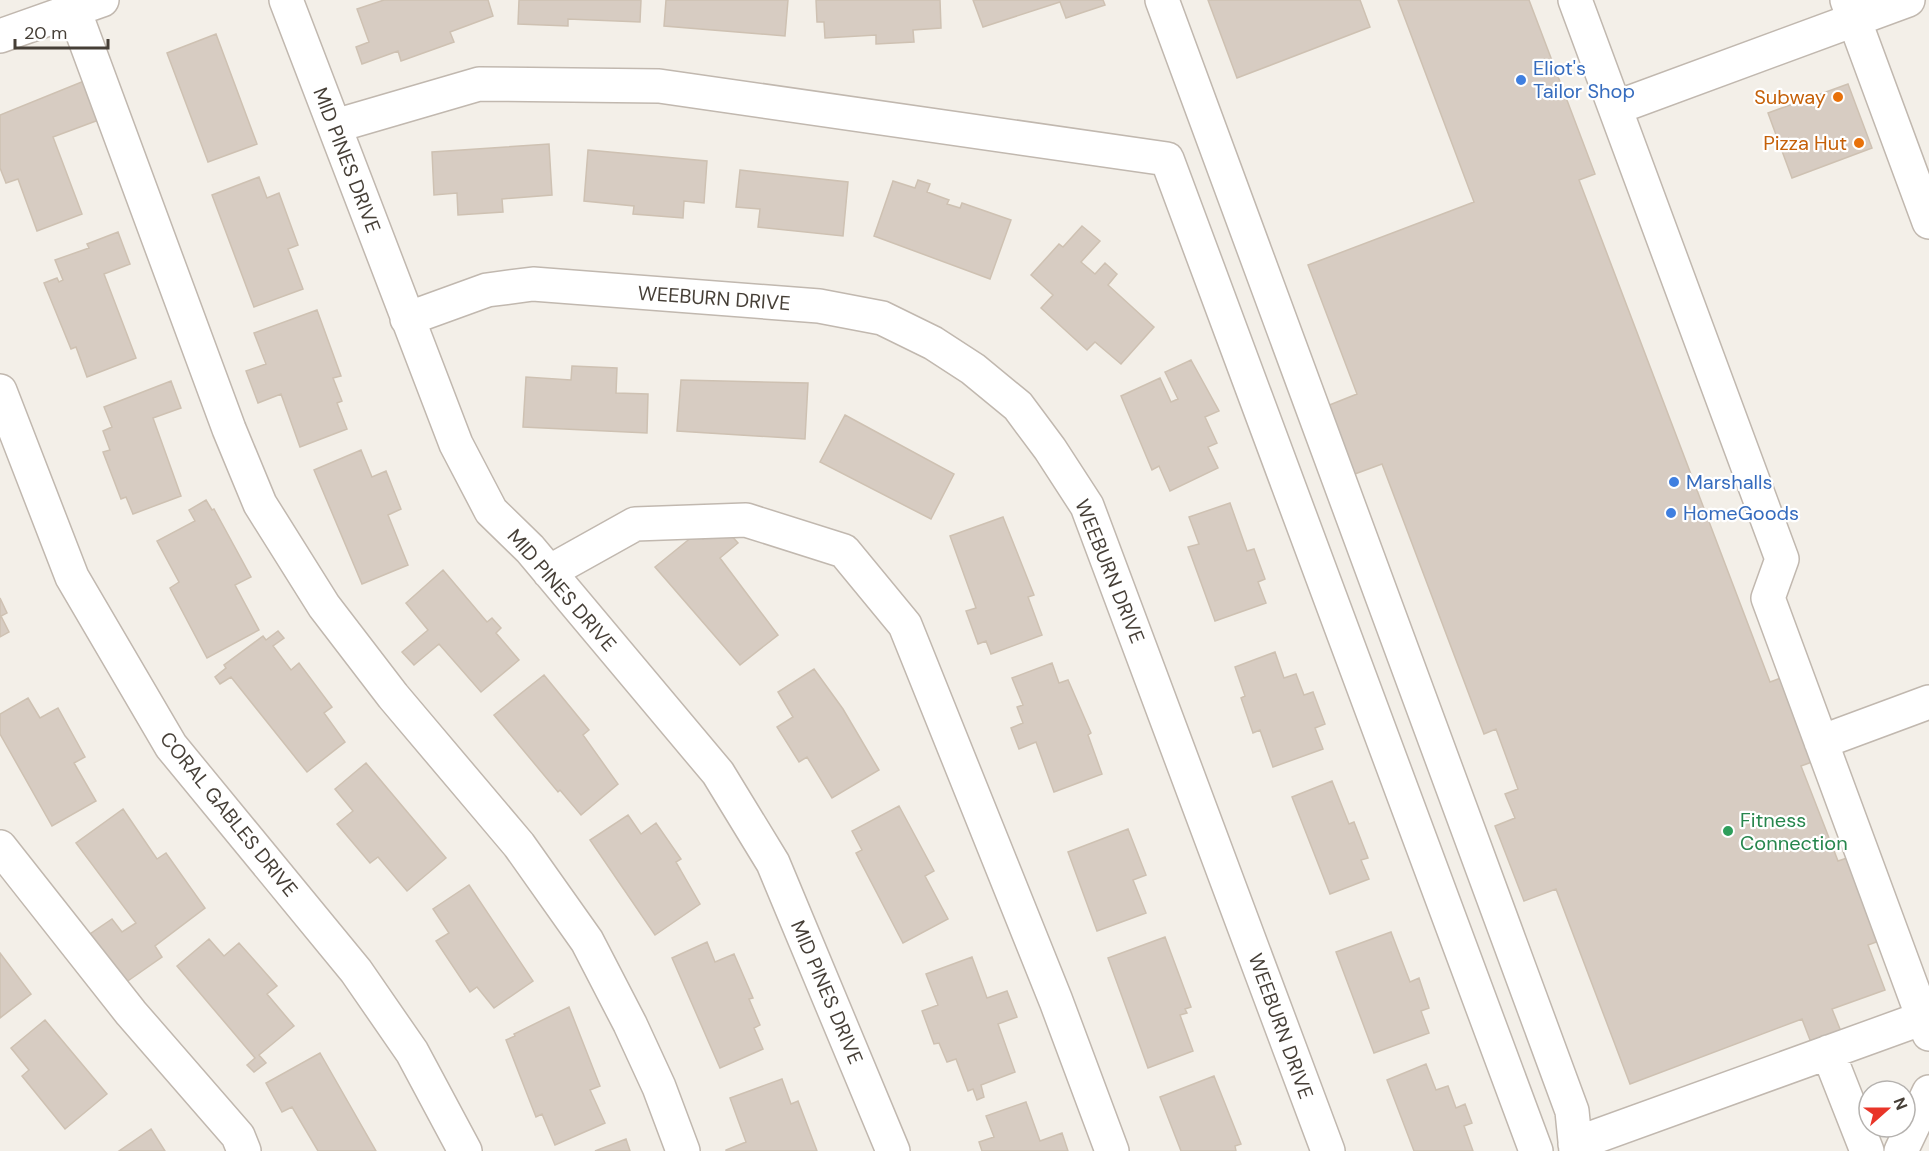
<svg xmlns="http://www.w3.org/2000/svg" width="1929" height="1151" font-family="'DM Sans',sans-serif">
	<rect width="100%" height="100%" fill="#f3efe8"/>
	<!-- building -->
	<path fill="#d7ccc2" stroke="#cec1b2" stroke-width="1.5" d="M384,0H488L493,16L450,32L454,42L401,61L398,51L362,64L356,47L369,42L357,9Z
		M519,0H641L640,22L568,19V26L518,24Z
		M666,0H788L785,36L664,26Z
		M816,0H940L941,28L913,30L914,42L876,44V35L825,38L824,22H817Z
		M973,0H1103L1105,5L1066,18L1060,2L983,27Z
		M1208,0H1360L1370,27L1237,78Z
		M1398,0H1529L1595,174L1579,180L1770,682L1781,678L1812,762L1801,766L1838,861L1847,858L1879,941L1868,945L1885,990L1832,1009L1842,1034L1812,1045L1802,1019L1630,1084L1556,889L1524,901L1495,826L1515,818L1505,794L1518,789L1496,729L1484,734L1382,464L1344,478L1317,410L1357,394L1308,265L1474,202Z
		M216,34L257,144L208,162L167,53Z
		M89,79L104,118L53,137L82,214L37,231L18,179L6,183L0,168V115Z
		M1848,84L1872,148L1792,178L1768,113Z
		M549,144L552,195L502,199L503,212L458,215L457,193L434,195L432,152Z
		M588,150L707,161L704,203L684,201L683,218L633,214L634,206L584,201Z
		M740,170L848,182L843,236L758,227L760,209L736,207Z
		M259,177L267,198L279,193L298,245L288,249L303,289L254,307L212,195Z
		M918,180L930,184L927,192L949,200L947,204L960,208L962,203L1011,220L990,279L874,236L893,181L915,188Z
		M1082,226L1100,241L1081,262L1095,274L1105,263L1117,274L1108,285L1154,327L1121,364L1095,342L1087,350L1041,308L1053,295L1031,275L1059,244L1063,247Z
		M118,232L130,264L104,274L136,358L87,377L76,347L71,349L44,283L57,278L59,282L63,280L55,260L89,248L87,244Z
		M317,310L341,376L333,378L342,401L337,403L347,429L300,447L281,394L258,403L246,371L266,364L254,333Z
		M1191,360L1219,411L1205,417L1217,443L1208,447L1218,468L1170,491L1159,466L1152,470L1121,396L1160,378L1171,402L1178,399L1165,372Z
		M572,366L617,368L616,393L648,394L647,433L523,427L526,377L571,380Z
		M681,380L808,383L805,439L677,431Z
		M171,381L181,408L153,418L181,496L133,514L126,497L121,499L103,452L110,450L103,431L112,427L104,407Z
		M845,415L954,474L931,519L820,462Z
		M361,450L372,477L386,471L401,509L388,515L408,565L362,584L314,470Z
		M206,500L212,510L214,509L251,577L235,585L259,630L207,658L170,588L179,582L157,541L195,521L189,510Z
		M1230,503L1247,551L1254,549L1265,579L1258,582L1266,603L1215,621L1188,547L1199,544L1189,517Z
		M1003,517L1034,595L1028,597L1042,635L991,654L986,641L978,644L966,611L976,608L950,536Z
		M721,524L738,543L720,558L778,635L740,665L655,567L698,532L703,539Z
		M443,570L487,622L492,618L501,628L496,633L519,660L481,692L439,644L414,665L402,652L428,630L406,603Z
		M0,598L7,613L1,616L9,632L0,637Z
		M278,631L284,638L273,646L291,670L299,663L332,707L324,713L345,742L307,772L231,677L220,684L215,677L226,668L224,665L263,636L266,640Z
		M1275,652L1284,678L1296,674L1304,695L1313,692L1325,724L1315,728L1323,749L1273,767L1260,730L1253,733L1241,698L1245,696L1235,667Z
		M1052,663L1059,683L1068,680L1091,733L1088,735L1102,774L1054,792L1036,742L1019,749L1011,728L1023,723L1017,707L1023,705L1012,678Z
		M814,669L843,709L879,770L832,798L807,757L799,762L777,727L793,717L778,692Z
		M544,675L589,730L583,735L618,784L581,815L560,790L558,792L494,715Z
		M28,698L40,718L58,708L85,757L74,763L96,801L52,826L0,734V714Z
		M366,763L446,858L407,891L378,857L370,863L337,824L353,811L335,789Z
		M1332,781L1349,824L1354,822L1368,858L1361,860L1369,879L1330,894L1292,797Z
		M899,806L934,871L925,876L948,919L903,943L856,853L862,850L852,831Z
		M123,809L157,859L166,853L205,908L155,946L162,957L122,985L87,936L112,919L122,932L136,923L76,843Z
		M628,815L641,834L656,823L681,859L676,862L700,904L655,935L590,840Z
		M1128,829L1146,875L1133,880L1146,913L1097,931L1068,852Z
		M469,885L533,981L494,1008L477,987L470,992L436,941L449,933L433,909Z
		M1391,932L1410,982L1419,978L1429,1008L1421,1011L1429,1033L1374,1053L1336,952Z
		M1165,937L1191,1007L1185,1009L1187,1013L1180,1015L1193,1051L1148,1068L1108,958Z
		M209,939L224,956L239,943L277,986L267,994L294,1026L259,1055L266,1063L254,1072L247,1065L255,1058L177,966Z
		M707,942L715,962L734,954L753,998L749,999L760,1025L754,1028L763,1049L720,1068L672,958Z
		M0,953L31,994L0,1018Z
		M972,957L987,998L1007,991L1017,1017L998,1024L1015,1072L981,1085L984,1097L977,1100L973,1089L968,1091L956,1059L947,1062L939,1043L934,1044L922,1011L938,1005L926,974Z
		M569,1007L600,1086L590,1090L605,1123L555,1145L542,1114L536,1117L506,1040L515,1036L514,1034Z
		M45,1020L107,1094L65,1129L22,1076L29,1070L11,1048Z
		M320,1053L376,1151H318L292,1107L282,1112L266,1083Z
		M1426,1064L1436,1090L1448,1086L1456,1108L1465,1104L1472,1123L1464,1126L1473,1151H1414L1387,1080Z
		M1214,1076L1241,1144L1235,1146L1236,1151H1181L1160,1097Z
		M782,1079L791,1104L798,1101L817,1151H726V1150L746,1142L730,1098Z
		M1026,1102L1040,1141L1062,1133L1068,1151H982L979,1142L994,1137L986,1116Z
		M151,1129L165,1151H119Z
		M626,1139L630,1151H595Z"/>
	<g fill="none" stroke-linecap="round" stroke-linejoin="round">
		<defs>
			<path id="minor" d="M286,0L456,444L491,511L530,549L718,773L773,863L893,1151
				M1162,0L1572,1111L1576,1151
				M1575,0L1782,559L1768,598L1929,1034
				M1847,0L1929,222
				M74,10L229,429L260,504L324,606L393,696L519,845L587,941L630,1024L659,1087L683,1151
				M0,36L102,0
				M1615,108L1908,0
				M335,126L479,84L659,86L1167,159L1536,1151
				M407,319L487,290L533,284L819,306L882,318L933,343L973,369L1018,406L1050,449L1087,506L1328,1151
				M0,391L72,577L171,746L356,971L412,1052L465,1151
				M549,572L635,524L746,520L844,551L905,625L1056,1001L1112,1151
				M1821,742L1929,702
				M0,847L131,1013L238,1136L244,1151
				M1828,1052L1867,1151
				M1575,1144L1923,1018
				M1901,1151L1929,1092"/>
		</defs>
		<!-- minor casing -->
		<use href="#minor" stroke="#c1b8af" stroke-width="36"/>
		<!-- minor -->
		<use href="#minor" stroke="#fff" stroke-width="33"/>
	</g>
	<!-- markers -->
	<g fill="#3f7fe0" stroke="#fff" stroke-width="2">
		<circle cx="1521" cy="80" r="6"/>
		<circle cx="1674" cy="482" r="6"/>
		<circle cx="1671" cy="513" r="6"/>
	</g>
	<g fill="#e8710a" stroke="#fff" stroke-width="2">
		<circle cx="1838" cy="97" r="6"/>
		<circle cx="1859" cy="143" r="6"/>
	</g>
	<circle fill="#2e9e5b" stroke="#fff" stroke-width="2" cx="1728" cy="831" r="6"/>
	<g text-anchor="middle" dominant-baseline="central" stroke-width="4.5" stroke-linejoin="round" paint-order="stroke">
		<!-- shop labels -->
		<g font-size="20" fill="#366cbe" stroke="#fff" text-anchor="start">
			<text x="1533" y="68">Eliot's<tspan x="1533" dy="23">Tailor Shop</tspan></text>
			<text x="1686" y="482">Marshalls</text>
			<text x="1683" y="513">HomeGoods</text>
		</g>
		<!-- food labels -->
		<g font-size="20" fill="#c56008" stroke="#fff" text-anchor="end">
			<text x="1826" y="97">Subway</text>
			<text x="1847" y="143">Pizza Hut</text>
		</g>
		<!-- street labels -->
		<g font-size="20" fill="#463f37" stroke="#fff">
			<text transform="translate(347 160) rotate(69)">MID PINES DRIVE</text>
			<text transform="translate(714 298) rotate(4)">WEEBURN DRIVE</text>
			<text transform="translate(1110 571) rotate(68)">WEEBURN DRIVE</text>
			<text transform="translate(562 590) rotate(49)">MID PINES DRIVE</text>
			<text transform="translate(229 814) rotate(51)">CORAL GABLES DRIVE</text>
			<text transform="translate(827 992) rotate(67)">MID PINES DRIVE</text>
			<text transform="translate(1281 1026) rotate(70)">WEEBURN DRIVE</text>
		</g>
		<!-- leisure labels -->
		<g font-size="20" fill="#27864d" stroke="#fff" text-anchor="start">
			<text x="1740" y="820">Fitness<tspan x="1740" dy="23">Connection</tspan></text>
		</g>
	</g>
	<!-- north arrow -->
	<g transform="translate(1887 1109) rotate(69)"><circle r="28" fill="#ffffff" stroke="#b5b2af" stroke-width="1.5"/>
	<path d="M0-4.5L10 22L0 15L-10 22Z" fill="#e93529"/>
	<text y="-9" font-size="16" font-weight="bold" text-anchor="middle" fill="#463f37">N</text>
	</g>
	<!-- scale -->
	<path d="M15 39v9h93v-9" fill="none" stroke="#463f37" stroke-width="3"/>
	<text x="24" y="39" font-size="18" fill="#463f37" stroke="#ffffff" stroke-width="4.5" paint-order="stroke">20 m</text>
</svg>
